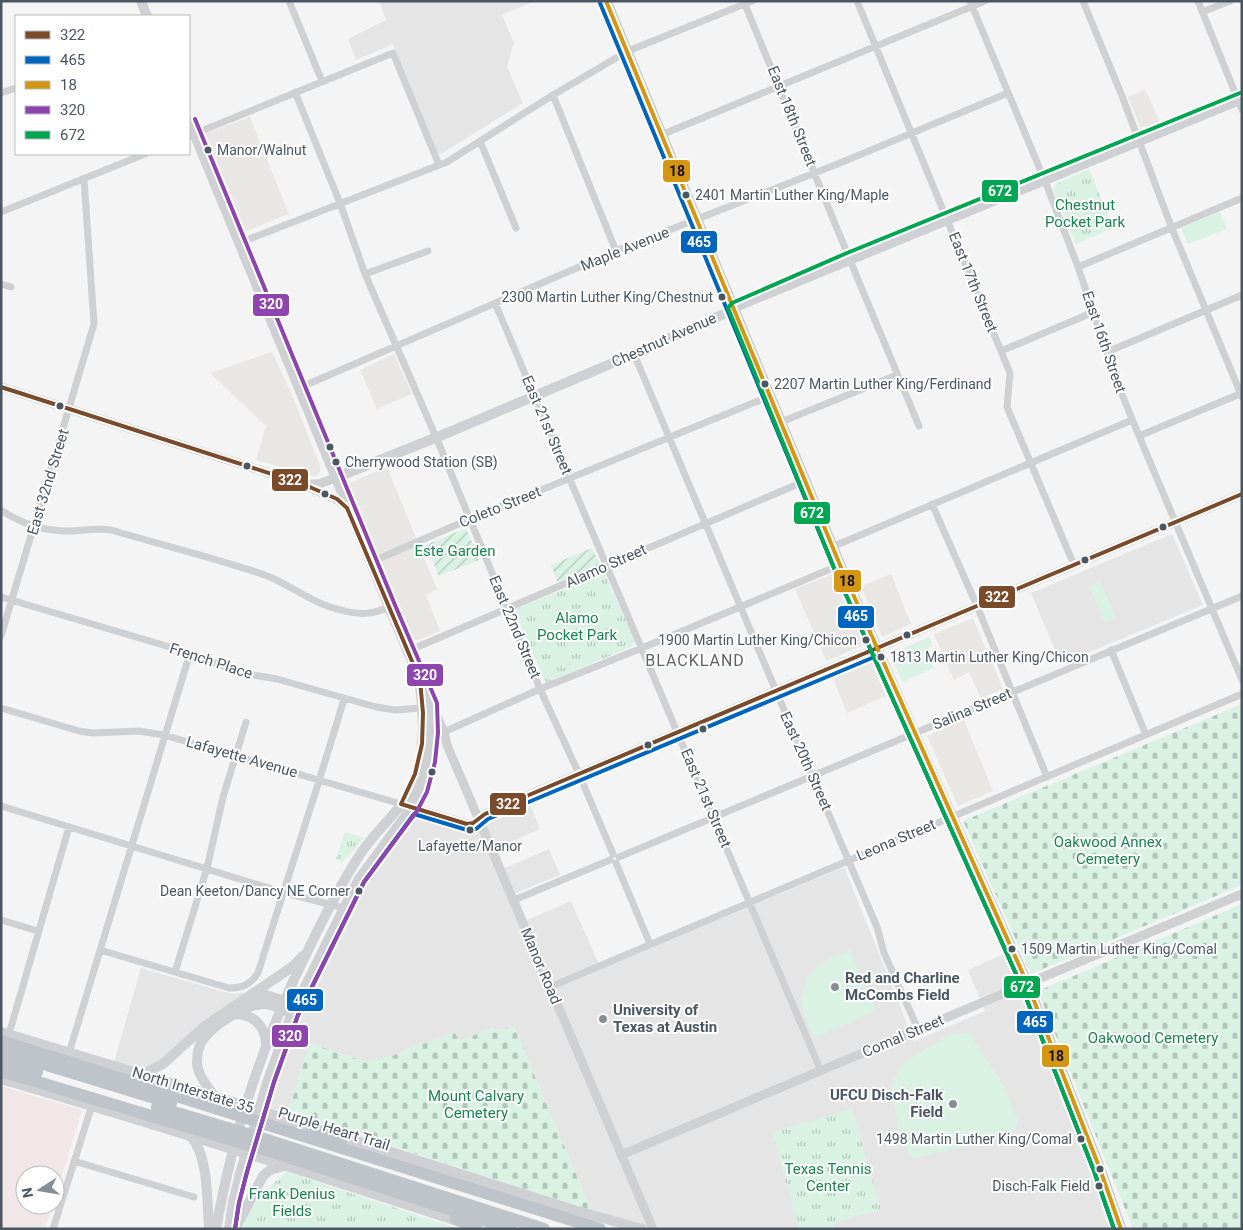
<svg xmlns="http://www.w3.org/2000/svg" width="1243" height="1230" font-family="Roboto,sans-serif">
	<defs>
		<pattern id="cemetery-stones" width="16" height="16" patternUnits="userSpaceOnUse" patternTransform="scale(1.25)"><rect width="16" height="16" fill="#d9f2e3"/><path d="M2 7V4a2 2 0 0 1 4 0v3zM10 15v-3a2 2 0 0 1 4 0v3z" fill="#b2c7bb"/></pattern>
		<pattern id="park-tufts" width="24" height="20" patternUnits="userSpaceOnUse" patternTransform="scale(1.25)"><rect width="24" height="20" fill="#d9f2e3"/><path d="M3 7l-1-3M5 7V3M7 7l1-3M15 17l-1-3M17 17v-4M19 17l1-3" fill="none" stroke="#b2c7bb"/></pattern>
		<pattern id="garden-furrows" width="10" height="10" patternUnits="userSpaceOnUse" patternTransform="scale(1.25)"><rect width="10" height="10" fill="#d9f2e3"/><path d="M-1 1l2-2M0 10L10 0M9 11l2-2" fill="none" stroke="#b2c7bb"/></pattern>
	</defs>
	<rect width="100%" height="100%" fill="#f4f4f4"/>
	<!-- commercial -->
	<path fill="#e8e7e3" d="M1145,89L1160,122L1148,127H1140L1128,97Z
		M250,117L289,214L244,232L204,134Z
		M272,352L293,397L320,466V472L316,477L256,460L266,426L210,373Z
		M394,354L412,394L377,409L360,370Z
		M387,467L437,589L426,595L440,631L413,642L347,484Z
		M835,573L863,641L860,642L862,646L826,661L795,589Z
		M891,574L911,624L882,637L861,586Z
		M973,618L1003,689L981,698L969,672L954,680L934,634Z
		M871,662L886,696L847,713L833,678Z
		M964,720L993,791L958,806L927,736Z"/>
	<!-- education -->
	<path fill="#e6e5e6" d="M379,1H535L502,15L514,43L507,67L523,103L441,154L437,153L393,44L356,60L348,39L386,20Z
		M1172,534L1203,605L1061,664L1031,593Z
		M530,804L540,829L497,848L505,868L549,849L560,875L516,893L527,920L571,901L601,969L844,867L914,1041L985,1011L968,970L1004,954L1089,1164L1093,1166L1117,1229H659L591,1210L514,1027L495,1031L493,1028L459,1041L454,1033L426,1043L409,1047L407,1050L392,1056L366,1062L310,1043L288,1113L270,1108L289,1050L307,1003L351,914L369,879L392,847L417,817L475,835L489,821Z
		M141,968L224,992L234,994L244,992V993L207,1020L158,1064L150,1068H136L114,1062Z"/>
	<!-- medical -->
	<path fill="#f1e7e6" d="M1,1086L82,1110L55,1198V1175H25V1205H53L45,1229H1Z"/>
	<!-- grass -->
	<path fill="#d9f2e3" d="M1220,212L1227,229L1188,244L1181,228Z
		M1100,581L1116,618L1105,623L1089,586Z
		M929,637L933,646L926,649L934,668L902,682L890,654Z
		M850,950L874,1008L871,1013L814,1038L802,1008V998L808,976L821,963Z
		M972,1033L975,1043L1004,1086L1018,1121L1014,1131L982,1143L913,1158L901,1140L891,1086L902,1064L949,1035Z
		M1059,1176L1065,1180L1066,1186L1061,1192L1050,1194L1045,1189L1046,1181Z"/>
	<!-- cemetery -->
	<path fill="url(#cemetery-stones)" d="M1242,704V885L1031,974L963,821Z
		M1242,904V1229H1133L1038,991Z
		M514,1027L591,1210L288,1113L310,1043L366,1062L392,1056L407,1050L409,1047L426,1043L455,1033L459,1041L493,1028L495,1031Z"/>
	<!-- park -->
	<path fill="url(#park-tufts)" d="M1089,169L1113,228L1076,244L1053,189L1056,184Z
		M604,573L635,641L633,646L546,683L514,610Z
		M345,832L364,838L354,850L342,862L336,859Z
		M852,1109L881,1210L834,1222L835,1227L830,1229H799L772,1132Z
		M287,1172L460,1229H243C248,1202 268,1188 287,1172Z"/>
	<!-- garden -->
	<path fill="url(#garden-furrows)" d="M466,528L479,560L439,576L426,545Z
		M592,548L600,565L558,583L551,565Z"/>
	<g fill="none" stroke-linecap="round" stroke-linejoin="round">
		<!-- minor -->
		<path stroke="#ced0d2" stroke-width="7" d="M289,1L322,81
			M857,1L1010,373L1007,407L1074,565
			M970,1L1047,186L1078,267L1117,382L1139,436L1242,680
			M1083,1L1122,96L1171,226L1242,397
			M1198,1L1242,110
			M744,2L852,265L919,426
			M1202,12L1230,1
			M295,92L340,203L365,274L436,437L540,689L579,774L613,854
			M1,93L16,88
			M553,95L616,251
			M661,135L985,1
			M189,136L393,53L439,165
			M480,141L516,228
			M1,212L145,154
			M239,243L447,162L553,95L628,51L752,1
			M1078,267L1242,198
			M365,274L428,251
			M1,284L11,287
			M495,303L821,1071
			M1001,351L1094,312
			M1107,352L1242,295
			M634,354L776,691L877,927L884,953L918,1029
			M299,388L616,251L840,163L1008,93
			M781,422L897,375
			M1139,436L1242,393
			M932,504L977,606L1047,777
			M1,510C21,524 47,532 72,531C86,530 98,528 111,530C162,545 215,558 265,575C291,585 313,604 341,610C359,615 372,615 389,607
			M832,547L1132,420
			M371,562L470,519L770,396
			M1,597L190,653L241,673L277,679L376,707L395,710L422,708
			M1,636L94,324L84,179
			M1111,650L1146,735
			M408,651L805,481
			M1,708L79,731L93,733L139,731L164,735L401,804
			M444,732L540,689L642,648L840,565
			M1,806L282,892L344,908
			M619,857L1242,596
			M616,863L650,944
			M514,900L610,860
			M1,920L38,931
			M100,950L229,988C242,988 250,985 258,973C286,882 317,791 344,699
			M175,972L207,868L223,797L246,722
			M550,987L1242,694
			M9,1034L69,827
			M69,1053L190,653
			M74,1161L194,1197
			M53,1229L92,1105"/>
		<!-- tertiary -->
		<path stroke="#ced0d2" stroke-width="9" d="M1,387L303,484H319L335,478
			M305,485C320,493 336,496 347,508
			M432,704L444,732L447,745L653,1229
			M406,806L467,824L473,823L485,814L529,795L1242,494
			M621,1155L1019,987L1242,894"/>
		<!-- secondary -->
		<path stroke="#ced0d4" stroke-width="10" d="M141,1L147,16
			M189,121L389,607L420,680L431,703L432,732L429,761L421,790L412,807L359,879L344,908L292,1013L268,1080L241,1170L233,1202L229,1229
			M335,478L440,436L634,354L728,312L740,305L1242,99
			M252,997L266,995L291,1003
			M236,1014C255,1015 265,1026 266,1044
			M1,1032L237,1103L318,1129
			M143,1074L163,1064L205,1026L292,967L303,956
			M1,1079C156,1124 310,1173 463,1223
			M215,1097C208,1087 198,1076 197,1063C197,1056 198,1047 202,1041C212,1026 245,1004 264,1004C272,1004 279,1008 286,1011
			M335,1134L574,1210L642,1229
			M191,1136C209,1158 207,1201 209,1229
			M216,1229C233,1131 266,1034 310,946C325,915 341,884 359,856C370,838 387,823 400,806C426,772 425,727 420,686
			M235,1229L263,1176L270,1170L284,1166"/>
		<!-- primary -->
		<path stroke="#caced1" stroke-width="11" d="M606,1L840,565L914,733L1027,983L1100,1169L1121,1229"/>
		<!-- motorway -->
		<path stroke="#bec4c9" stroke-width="12" d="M1,1041L600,1229
			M1,1051L171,1103
			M1,1061L37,1072
			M1,1071L272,1152L511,1229
			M157,1107L261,1138L544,1229
			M311,1127L341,1141
			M456,1219L476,1227"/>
		<defs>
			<path id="bus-1" d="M1,387L303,484L337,499L347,508L420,680L423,713L422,744L415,774L401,804L467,824L473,823L485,814L529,795L1242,494"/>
			<path id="bus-2" d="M600,3L834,568L1021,985L1094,1171L1114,1229
				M235,1229L239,1203L247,1172L274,1082L298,1015L364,882L414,814L467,830L476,829L488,819L531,801L879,655"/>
			<path id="bus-3" d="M606,1L840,565L1027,983L1100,1169L1121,1229"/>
			<path id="bus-4" d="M195,119L395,605L437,703L438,733L435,762L427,792L417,811L364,882L298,1015L274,1082L247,1172L239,1203L235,1229"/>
			<path id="bus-5" d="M1114,1229L1094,1171L1021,985L834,568L728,308L732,303L847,253L1240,93"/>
		</defs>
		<!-- bus-1 casing -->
		<use href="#bus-1" stroke="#fff" stroke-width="8"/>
		<!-- bus-2 casing -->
		<use href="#bus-2" stroke="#fff" stroke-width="8"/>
		<!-- bus-3 casing -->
		<use href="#bus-3" stroke="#fff" stroke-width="8"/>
		<!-- bus-4 casing -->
		<use href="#bus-4" stroke="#fff" stroke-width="8"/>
		<!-- bus-5 casing -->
		<use href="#bus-5" stroke="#fff" stroke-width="8"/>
		<!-- bus-1 -->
		<use href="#bus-1" stroke="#7a4b2a" stroke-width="4"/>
		<!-- bus-2 -->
		<use href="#bus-2" stroke="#0065bd" stroke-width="4"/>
		<!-- bus-3 -->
		<use href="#bus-3" stroke="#d49613" stroke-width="4"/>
		<!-- bus-4 -->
		<use href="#bus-4" stroke="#8e44ad" stroke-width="4"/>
		<!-- bus-5 -->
		<use href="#bus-5" stroke="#00a651" stroke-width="4"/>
	</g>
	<!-- markers -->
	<g fill="#4a5661" stroke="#fff" stroke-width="2">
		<circle cx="208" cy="150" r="4.5"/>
		<circle cx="686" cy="195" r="4.5"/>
		<circle cx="722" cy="297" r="4.5"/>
		<circle cx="765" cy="384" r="4.5"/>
		<circle cx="60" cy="406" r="4.5"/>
		<circle cx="330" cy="447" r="4.5"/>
		<circle cx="336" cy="462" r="4.5"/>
		<circle cx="247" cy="466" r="4.5"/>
		<circle cx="325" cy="494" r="4.5"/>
		<circle cx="1163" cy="527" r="4.5"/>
		<circle cx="1085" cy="560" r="4.5"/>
		<circle cx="907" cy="635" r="4.5"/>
		<circle cx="866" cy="640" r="4.5"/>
		<circle cx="881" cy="657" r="4.5"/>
		<circle cx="703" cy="729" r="4.5"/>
		<circle cx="648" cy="745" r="4.5"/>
		<circle cx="432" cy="772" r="4.5"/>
		<circle cx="470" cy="830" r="4.5"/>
		<circle cx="359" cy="891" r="4.5"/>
		<circle cx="1012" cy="949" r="4.5"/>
		<circle cx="1081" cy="1139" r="4.5"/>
		<circle cx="1100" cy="1169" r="4.5"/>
		<circle cx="1099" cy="1186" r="4.5"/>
	</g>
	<g fill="#868d94" stroke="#fff" stroke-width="2">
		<circle cx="835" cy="987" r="5"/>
		<circle cx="603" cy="1019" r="5"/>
		<circle cx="953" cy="1104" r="5"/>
	</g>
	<g text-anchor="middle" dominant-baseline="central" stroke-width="4" stroke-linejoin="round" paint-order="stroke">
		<!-- bus labels -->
		<g font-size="14" fill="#4a5661" stroke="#fff" text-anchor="start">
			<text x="217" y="150">Manor/Walnut</text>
			<text x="695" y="195">2401 Martin Luther King/Maple</text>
			<text x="713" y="297" text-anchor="end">2300 Martin Luther King/Chestnut</text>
			<text x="774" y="384">2207 Martin Luther King/Ferdinand</text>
			<text x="345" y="462">Cherrywood Station (SB)</text>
			<text x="857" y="640" text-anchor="end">1900 Martin Luther King/Chicon</text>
			<text x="890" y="657">1813 Martin Luther King/Chicon</text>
			<text x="470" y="846" text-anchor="middle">Lafayette/Manor</text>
			<text x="350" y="891" text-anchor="end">Dean Keeton/Dancy NE Corner</text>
			<text x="1021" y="949">1509 Martin Luther King/Comal</text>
			<text x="1072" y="1139" text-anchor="end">1498 Martin Luther King/Comal</text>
			<text x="1090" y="1186" text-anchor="end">Disch-Falk Field</text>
		</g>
		<!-- street labels -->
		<g font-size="15" fill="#4a5661" stroke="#fff">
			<text transform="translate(792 116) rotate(68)">East 18th Street</text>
			<text transform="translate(625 249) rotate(-22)">Maple Avenue</text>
			<text transform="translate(973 282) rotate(68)">East 17th Street</text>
			<text transform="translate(664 340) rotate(-24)">Chestnut Avenue</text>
			<text transform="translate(1104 342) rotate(71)">East 16th Street</text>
			<text transform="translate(547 425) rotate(67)">East 21st Street</text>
			<text transform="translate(48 482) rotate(-73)">East 32nd Street</text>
			<text transform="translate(500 507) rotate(-22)">Coleto Street</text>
			<text transform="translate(606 566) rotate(-24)">Alamo Street</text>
			<text transform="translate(515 627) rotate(67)">East 22nd Street</text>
			<text transform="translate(211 661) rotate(18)">French Place</text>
			<text transform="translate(972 709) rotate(-23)">Salina Street</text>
			<text transform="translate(242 757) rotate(16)">Lafayette Avenue</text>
			<text transform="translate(806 761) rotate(66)">East 20th Street</text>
			<text transform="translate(706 798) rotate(67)">East 21st Street</text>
			<text transform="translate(896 840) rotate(-23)">Leona Street</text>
			<text transform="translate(541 966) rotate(67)">Manor Road</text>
			<text transform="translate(903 1036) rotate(-23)">Comal Street</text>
			<text transform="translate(193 1090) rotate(17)">North Interstate 35</text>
			<text transform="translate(334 1129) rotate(17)">Purple Heart Trail</text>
		</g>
		<!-- park labels -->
		<g font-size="15" fill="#17864f" stroke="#fff">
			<text x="1085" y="205">Chestnut<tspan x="1085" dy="17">Pocket Park</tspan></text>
			<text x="455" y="551">Este Garden</text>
			<text x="577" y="618">Alamo<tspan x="577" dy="17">Pocket Park</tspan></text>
			<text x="1108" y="842">Oakwood Annex<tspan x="1108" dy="17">Cemetery</tspan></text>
			<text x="1153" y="1038">Oakwood Cemetery</text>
			<text x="476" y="1096">Mount Calvary<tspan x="476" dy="17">Cemetery</tspan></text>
			<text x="828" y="1169">Texas Tennis<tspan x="828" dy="17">Center</tspan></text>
			<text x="292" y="1194">Frank Denius<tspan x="292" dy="17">Fields</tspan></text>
		</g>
		<!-- poi labels -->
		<g font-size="15" font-weight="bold" fill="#4a5661" stroke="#fff" text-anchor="start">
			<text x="845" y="978">Red and Charline<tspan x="845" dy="17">McCombs Field</tspan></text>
			<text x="613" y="1010">University of<tspan x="613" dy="17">Texas at Austin</tspan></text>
			<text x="943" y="1095" text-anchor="end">UFCU Disch-Falk<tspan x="943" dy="17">Field</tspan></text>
		</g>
		<!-- neighbourhood labels -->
		<g font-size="16" letter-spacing="1" fill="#5f6368" stroke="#fff">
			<text x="695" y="660">BLACKLAND</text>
		</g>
	</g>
	<g stroke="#fff" stroke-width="2">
		<rect x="662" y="159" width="29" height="24" rx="5" fill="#d49613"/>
		<rect x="981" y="179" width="38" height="24" rx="5" fill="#00a651"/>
		<rect x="680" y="230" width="38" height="24" rx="5" fill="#0065bd"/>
		<rect x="252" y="293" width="38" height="24" rx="5" fill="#8e44ad"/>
		<rect x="271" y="468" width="38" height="24" rx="5" fill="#7a4b2a"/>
		<rect x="793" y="501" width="38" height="24" rx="5" fill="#00a651"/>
		<rect x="833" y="569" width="29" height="24" rx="5" fill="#d49613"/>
		<rect x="978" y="585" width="38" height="24" rx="5" fill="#7a4b2a"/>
		<rect x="837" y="605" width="38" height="24" rx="5" fill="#0065bd"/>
		<rect x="406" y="663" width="38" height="24" rx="5" fill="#8e44ad"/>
		<rect x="489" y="792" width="38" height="24" rx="5" fill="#7a4b2a"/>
		<rect x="1003" y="975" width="38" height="24" rx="5" fill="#00a651"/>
		<rect x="286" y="988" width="38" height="24" rx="5" fill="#0065bd"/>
		<rect x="1016" y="1010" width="38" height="24" rx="5" fill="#0065bd"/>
		<rect x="271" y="1024" width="38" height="24" rx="5" fill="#8e44ad"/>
		<rect x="1041" y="1044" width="29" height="24" rx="5" fill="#d49613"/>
	</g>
	<g font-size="14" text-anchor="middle" font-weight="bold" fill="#fff">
		<text x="1000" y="196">672</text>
		<text x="699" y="247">465</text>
		<text x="271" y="309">320</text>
		<text x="290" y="485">322</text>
		<text x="812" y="518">672</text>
		<text x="997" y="602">322</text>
		<text x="856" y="621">465</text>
		<text x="425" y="680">320</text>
		<text x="508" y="809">322</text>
		<text x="1022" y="992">672</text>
		<text x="305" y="1005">465</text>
		<text x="1035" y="1027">465</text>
		<text x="290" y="1041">320</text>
	</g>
	<g font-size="14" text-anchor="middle" font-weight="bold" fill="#111">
		<text x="677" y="176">18</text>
		<text x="847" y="586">18</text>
		<text x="1056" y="1061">18</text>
	</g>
	<!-- border -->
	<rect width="1243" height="1230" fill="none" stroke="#4a5661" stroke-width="5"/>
	<!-- legend -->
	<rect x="15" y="15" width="175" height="140" fill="#ffffff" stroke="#b7bbc0"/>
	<rect x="25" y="31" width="25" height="8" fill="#7a4b2a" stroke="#b7bbc0"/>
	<text x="60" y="40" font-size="15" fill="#4a5661">322</text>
	<rect x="25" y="56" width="25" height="8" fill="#0065bd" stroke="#b7bbc0"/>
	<text x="60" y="65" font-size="15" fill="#4a5661">465</text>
	<rect x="25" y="81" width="25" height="8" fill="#d49613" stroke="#b7bbc0"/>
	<text x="60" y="90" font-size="15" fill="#4a5661">18</text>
	<rect x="25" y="106" width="25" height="8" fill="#8e44ad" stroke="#b7bbc0"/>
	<text x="60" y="115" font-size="15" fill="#4a5661">320</text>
	<rect x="25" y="131" width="25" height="8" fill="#00a651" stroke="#b7bbc0"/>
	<text x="60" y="140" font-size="15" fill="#4a5661">672</text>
	<!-- north arrow -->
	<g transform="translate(40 1190) rotate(258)"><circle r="24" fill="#ffffff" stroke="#b7bbc0"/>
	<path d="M0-4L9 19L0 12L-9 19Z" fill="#868d94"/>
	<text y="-8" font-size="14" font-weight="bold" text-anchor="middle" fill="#4a5661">N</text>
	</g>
</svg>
